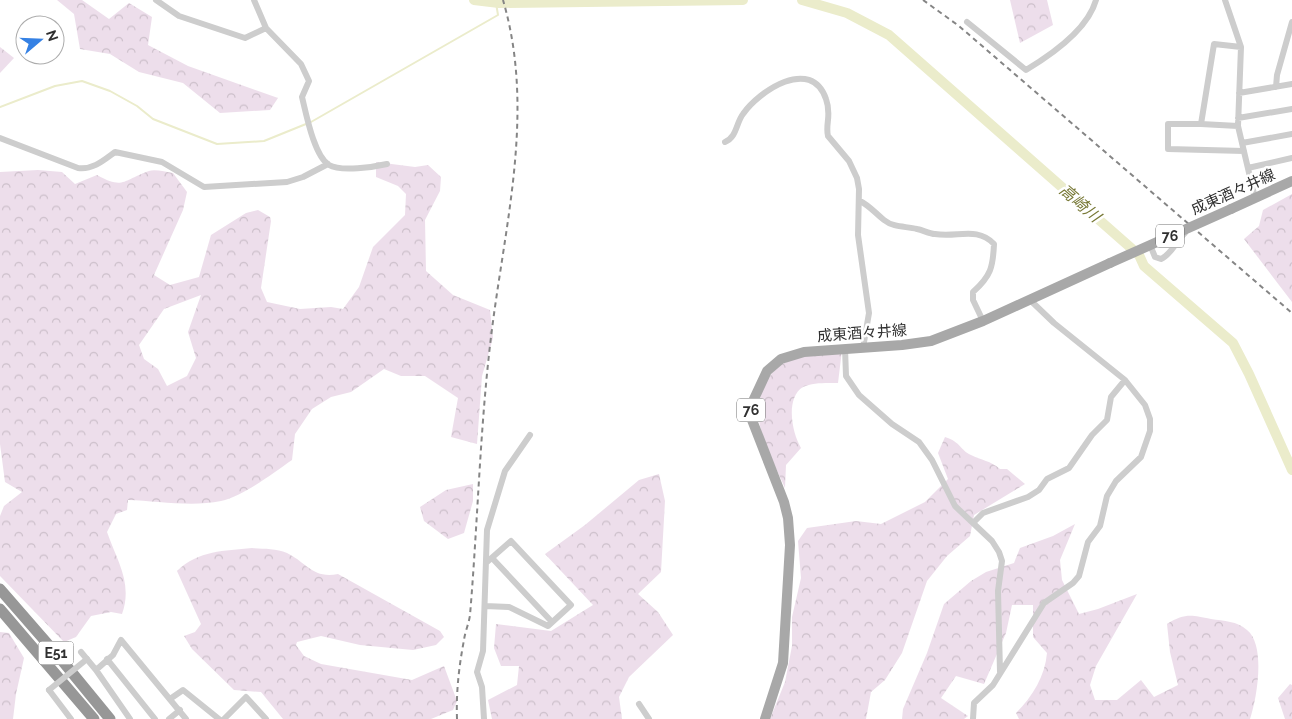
<svg xmlns="http://www.w3.org/2000/svg" width="1292" height="719" font-family="Raleway,'Noto Sans JP',sans-serif">
	<defs>
		<pattern id="forest-crowns" width="20" height="18" patternUnits="userSpaceOnUse" patternTransform="scale(1.25)"><rect width="20" height="18" fill="#eddeeb"/><path d="M2 6a3 3 0 1 1 6 0M12 15a3 3 0 1 1 6 0" fill="none" stroke="#ccbfca"/></pattern>
	</defs>
	<rect width="100%" height="100%" fill="#fff"/>
	<!-- forest -->
	<path fill="url(#forest-crowns)" fill-rule="evenodd" d="M57,0H82L109,19L129,3L152,17L148,45L188,66L278,98L270,110L220,113L183,83L139,72L110,54L80,49L74,14Z
		M1010,0H1047L1053,25L1020,43Z
		M0,47L14,58L0,73Z
		M376,162L415,167L428,165L441,177L440,191L425,220L426,271L453,295L490,310L493,338L482,376L477,444L451,437L458,398L425,376H401L384,369L351,392L331,397L312,409L295,434L292,460C273,473 244,496 221,501C192,507 157,501 128,500L127,510L116,514L107,532C117,561 133,583 122,614L111,612L91,616L76,637L64,642L0,576V516L4,506L22,492L5,482L0,444V172L38,170L62,172L75,184L97,175C124,190 123,180 149,171C155,169 166,172 173,173L187,192L183,210L154,275L170,285L199,277L211,235L246,213L258,210L270,217L271,221L261,288L267,302L300,309L331,307L343,309L359,287L373,247L405,215L406,194L398,186L376,177ZM201,295L188,332L196,358L187,376L167,386L158,369L144,359L139,345L164,309Z
		M1292,194V302L1244,239L1259,226L1263,210Z
		M842,350L838,383C828,383 813,382 803,387C785,398 792,433 801,448L786,465L785,488C770,453 745,417 767,380C774,370 782,363 793,358C807,352 827,352 842,350Z
		M945,437C961,442 960,450 971,455C981,460 991,461 1000,469H1007L1025,484L974,515L970,536L947,556L927,581L902,653L885,680L871,692L866,719H770L785,682L792,646V617L801,578L798,541L807,528L856,521L881,524L925,502L948,479L938,453Z
		M659,474L665,501L661,572L638,594L658,612L673,635L629,677L619,697L622,719H492L488,700L517,685L519,666H501L494,648L496,624L551,631L593,605L545,554L585,525L639,480Z
		M473,484V501L464,533L448,539L424,521L420,507L446,490Z
		M1075,524L1060,560L1062,580L1079,614L1098,609L1137,594L1096,666L1090,685L1095,700H1117L1141,680L1154,697L1178,685L1170,652L1167,624C1185,613 1191,615 1211,619C1224,621 1237,621 1247,630C1266,645 1257,698 1250,719H1019L1016,713C1033,696 1045,676 1047,653L1033,637V605H1012L1006,633L984,684L956,676L941,698L968,716L964,719H902L903,709L927,653L944,604L971,581L986,572L1014,563L1020,548L1053,536Z
		M252,548C263,549 276,548 287,553C307,563 313,579 338,574L440,631L444,637L436,645L413,650L360,645L321,636L297,642L296,645L304,656L321,664L412,680L444,666L457,701L453,710L431,719H283L261,692L234,690L192,649L184,636L195,632L201,624L177,571C199,550 224,551 252,548Z
		M0,632L9,633L24,658L16,694L13,719H0Z
		M1290,684L1292,685V719H1285L1278,698Z"/>
	<g fill="none" stroke-linecap="round" stroke-linejoin="round">
		<!-- stream -->
		<path stroke="#ebeccb" stroke-width="2" d="M0,107L55,86L82,81L110,91L137,106L153,119L217,144L264,141L306,124
			M311,122L498,15L496,3"/>
		<!-- river -->
		<path stroke="#ebeccb" stroke-width="10" d="M474,0L499,3L743,0
			M802,0L847,13L889,35L1139,255L1144,266L1233,343L1249,374L1292,470"/>
		<!-- minor -->
		<path stroke="#cdcdcd" stroke-width="6" d="M156,0L179,16L245,38L266,28
			M254,0L266,28L301,64L309,81L302,97C306,113 314,156 329,165C341,172 374,167 387,164
			M1225,0L1241,47L1238,126L1254,194L1259,198
			M967,22L1026,70C1051,55 1088,29 1096,0
			M1241,47L1214,44L1201,124H1168V149L1244,151
			M1276,87L1277,75L1292,22
			M1239,93L1292,84
			M1238,118L1292,109
			M1201,124L1238,126
			M0,138L78,168C93,170 104,160 115,152L162,162L204,187L287,182L303,177L328,164
			M725,142C737,137 736,123 743,114C759,91 811,56 826,99C832,115 825,124 828,136L849,161L857,178L859,189L858,235L869,313L863,348
			M1242,143L1292,134
			M1248,168L1292,158
			M860,201C870,206 875,213 884,220C894,228 906,226 917,229C923,230 929,234 935,234C957,238 977,226 994,244C993,267 991,276 973,292V300L983,321
			M1150,245L1155,257L1161,259C1172,254 1176,241 1185,233
			M845,348L846,376L859,395L892,424L919,442L932,460L955,506L992,541L999,552L1002,561L998,591L1000,672
			M973,523L983,513L1028,497L1039,490L1047,479L1069,468L1092,435L1107,420L1111,397L1125,380
			M492,558L552,622
			M485,606L509,607L548,626L571,605L511,541L487,562
			M81,652L96,670
			M107,659L155,719
			M49,690L71,719
			M170,699L183,690L219,719
			M639,704L649,719
			M130,719L96,670L113,655L121,640L186,719
			M169,719L180,710
			M224,719L246,697L266,719
			M484,719L482,687L477,672L483,651L487,530L505,471L530,435
			M973,719L974,703L993,685L1044,603L1073,583L1079,576L1088,542L1100,526L1107,496L1116,481L1141,457L1150,431V419L1145,405L1125,380L1054,323L1029,299"/>
		<!-- primary -->
		<path stroke="#a8a8a8" stroke-width="10" d="M1231,209L1292,181
			M765,719L783,663L790,545L788,518L784,502L752,420L753,401L767,371L781,359L804,352L902,345L931,341L983,321L1110,263"/>
		<!-- motorway -->
		<path stroke="#979797" stroke-width="11" d="M0,589L60,658L110,719
			M0,609L94,719"/>
		<!-- rail -->
		<path stroke="#858585" stroke-width="2" stroke-dasharray="5 4" stroke-linecap="butt" d="M923,0L959,26L1292,313
			M457,719C456,692 459,666 464,640C465,632 469,623 470,615C478,520 480,423 492,329C506,219 535,109 503,0"/>
		<!-- minor-bridge -->
		<path stroke="#cdcdcd" stroke-width="6" d="M49,690L87,659"/>
		<!-- primary-bridge -->
		<path stroke="#a8a8a8" stroke-width="10" d="M1110,263L1231,209"/>
	</g>
	<g text-anchor="middle" dominant-baseline="central" stroke-width="5" stroke-linejoin="round" paint-order="stroke">
		<!-- shield labels -->
		<g fill="#fff" stroke="#6e6e6e" stroke-width="1">
			<rect x="1156" y="224.5" width="28" height="23" rx="4"/>
			<rect x="737" y="398.5" width="28" height="23" rx="4"/>
			<rect x="38.5" y="641.5" width="35" height="23" rx="4"/>
		</g>
		<g font-size="14" font-weight="bold" fill="#303030">
			<text x="1170" y="236">76</text>
			<text x="751" y="410">76</text>
			<text x="56" y="653">E51</text>
		</g>
		<!-- street labels -->
		<g font-size="15" fill="#303030" stroke="#fff">
			<text transform="translate(1233 192) rotate(-24)">成東酒々井線</text>
			<text transform="translate(862 333) rotate(-4)">成東酒々井線</text>
		</g>
		<!-- water labels -->
		<g font-size="16" font-style="italic" fill="#777835" stroke="#fff">
			<text transform="translate(1080 203) rotate(41)">高崎川</text>
		</g>
	</g>
	<!-- north arrow -->
	<g transform="translate(40 40) rotate(71)"><circle r="24" fill="#ffffff" stroke="#acacac"/>
	<path d="M0-4L9 19L0 12L-9 19Z" fill="#3581e4"/>
	<text y="-8" font-size="14" font-weight="bold" text-anchor="middle" fill="#303030">N</text>
	</g>
</svg>
